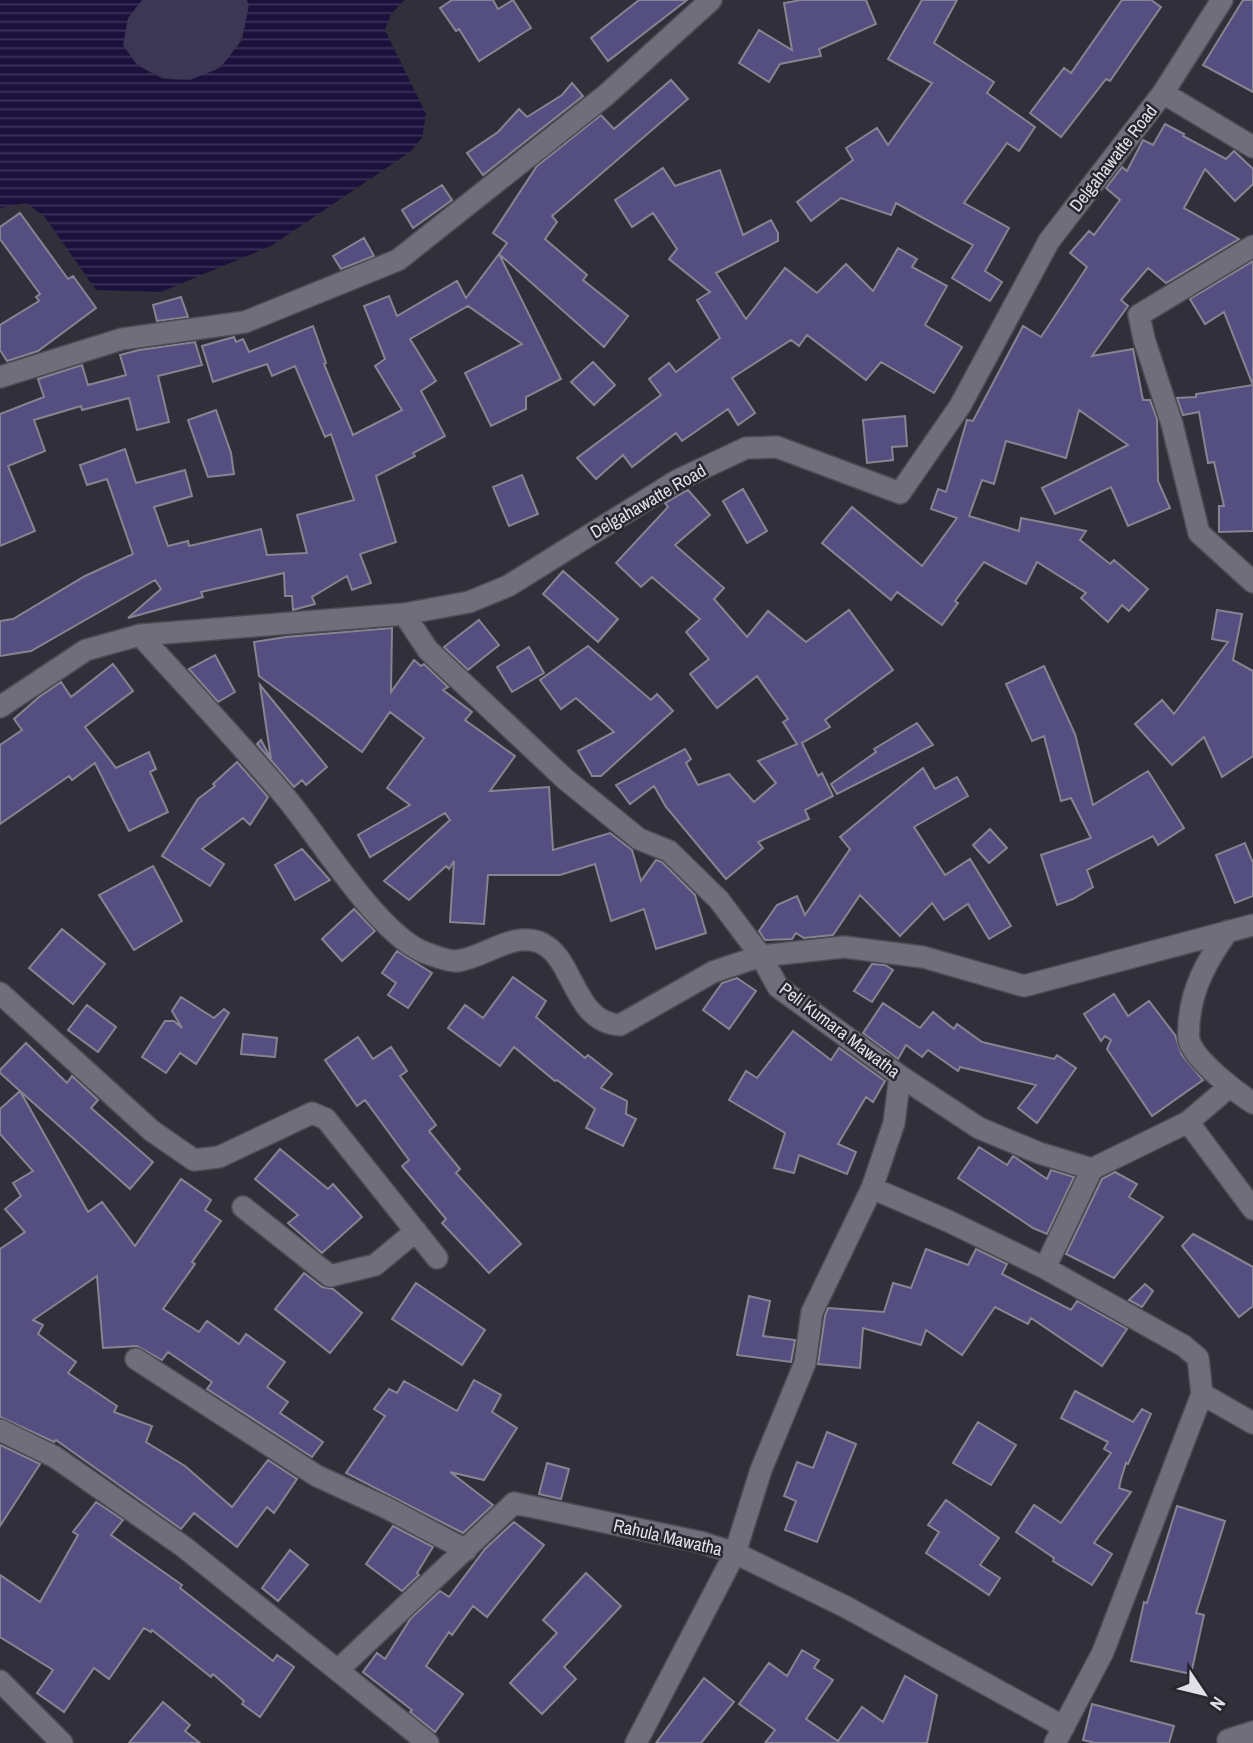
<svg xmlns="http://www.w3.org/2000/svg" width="1253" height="1743" font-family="'Archivo Narrow',sans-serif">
	<defs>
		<pattern id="water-rules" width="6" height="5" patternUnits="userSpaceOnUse" patternTransform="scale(1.75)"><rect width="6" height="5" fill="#1b113c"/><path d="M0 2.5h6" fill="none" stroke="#3c3358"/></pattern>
	</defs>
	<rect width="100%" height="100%" fill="#31303a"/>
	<!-- green -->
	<path fill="#3b3755" d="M142,0H247C250,7 248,13 246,21C236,73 186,97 140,66C133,61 128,52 123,45L128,18Z"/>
	<!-- water -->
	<path fill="url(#water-rules)" d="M0,0H142L128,18L123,45L137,65L163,79L190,80L220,68L242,40L249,5L247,0H405L391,14L385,30L426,114L422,138L410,152L271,246L161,292L96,290L44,216L26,203L0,208Z"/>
	<!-- building -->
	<path fill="#554e80" stroke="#858591" stroke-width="2" d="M452,0H493L498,9L513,0L531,28L479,61L459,29L456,31L440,8Z
		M639,0H687L608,61L591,38Z
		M801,0H866L876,24L819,49L821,56L780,64L769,82L739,63L759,30L792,50L784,3Z
		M922,0H957L934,43L994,82L987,93L1035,127L1019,151L1007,143L964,203L1009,228L985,271L1002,282L990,301L952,278L973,245L896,203L891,215L841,198L811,221L797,202L853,160L846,148L877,128L888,145L932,83L888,59Z
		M1122,0H1151L1161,7L1110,81L1106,79L1061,137L1030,113L1064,68L1071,73Z
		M1243,0H1253V92L1203,65Z
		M671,80L688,99L552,216L557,222L545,239L587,275L583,280L628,316L604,347L499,254L507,243L493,233L537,166L601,115L614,129Z
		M572,83L583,96L483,175L467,153L498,132L519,109L527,117L562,95Z
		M1165,124L1184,134L1183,136L1226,159L1234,151L1253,169V184L1235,201L1205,169L1184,208L1239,239L1166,283L1148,268L1121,300L1128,306L1092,356L1133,349L1143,400H1150L1157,419L1158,481L1170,508L1128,526L1111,487L1055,514L1042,488L1128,445L1079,410L1066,458L1006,441L994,484L982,480L969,516L1019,531L1021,518L1086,531L1080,540L1110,564L1114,560L1148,589L1129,611L1122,605L1108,622L1081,598L1086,593L1037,562L1026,584L984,562L955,601L958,603L942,625L897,592L891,600L822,543L852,507L922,566L957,518L931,509L938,489L946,492L967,420L973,421L1023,326L1041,337L1087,267L1070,253L1089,231L1094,235L1120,200L1106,188L1122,167L1127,171L1143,140L1153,145Z
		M663,168L675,186L720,170L743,235L771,220L778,233V241L716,273L746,319L785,268L817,293L846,264L873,291L898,248L917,259L912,267L947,286L925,325L962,347L934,393L881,362L866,380L807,335L799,346L791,340L732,378L755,413L738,425L728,409L682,441L676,433L632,467L623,455L596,479L577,458L661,395L649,379L669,363L676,372L720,338L697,300L710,292L669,259L677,249L653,213L632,227L615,200Z
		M442,185L452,200L413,228L402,210Z
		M20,213L68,279L73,276L96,308L38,351L7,361L0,350V325L39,301L36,297L40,294L0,239V227Z
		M364,238L374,256L341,269L333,256Z
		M499,254L561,379L526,397V409L491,426L465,373L522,344L468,306L410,339L436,381L421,391L445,436L413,453L415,456L376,476L396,542L360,554L371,583L352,590L347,576L312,597L315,604L293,610L292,596H285L284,573L201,592L203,597L128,618L161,589L155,580L31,651L0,656V621L13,619L85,576L133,554L107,479L87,485L80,465L125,449L136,483L185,470L192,496L154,507L168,546L188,541L189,546L261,529L267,555L307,553L297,515L354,500L331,434L325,437L295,366L272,376L267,364L213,382L202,346L234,337L236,342L243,339L249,352L313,326L326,363L324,364L353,435L402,410L375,366L385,359L364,306L389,296L397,316L457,281L466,298Z
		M1253,261V383H1252L1224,312L1205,324L1190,299Z
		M181,297L188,317L157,321L153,305Z
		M195,342L202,365L158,376L169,422L137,430L129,398L82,410L81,406L34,420L45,451L8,466L35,531L0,546V414L44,397L38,379L82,365L88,385L126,375L120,355L139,350Z
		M593,362L615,385L594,405L571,382Z
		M1253,385V531L1219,532V506H1224L1214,462L1208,463L1199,412L1183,415L1177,398L1196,397V394Z
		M216,410L231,453L234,474L208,477L188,420Z
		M905,416L907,446L892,447L893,460L867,463L863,420Z
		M522,475L538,514L509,526L493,487Z
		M743,489L767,531L747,543L723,501Z
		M688,490L710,515L675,545L724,588L714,599L747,637L768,611L806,642L849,610L893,670L825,720L830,727L802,743L818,776L822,773L833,796L805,810L809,819L758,842L763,848L726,879L666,807L654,786L630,804L616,785L685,749L691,759L686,763L698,785L729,774L754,802L776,783L758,761L797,744L783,722L788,719L757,676L717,708L690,674L709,659L686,632L700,619L652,577L641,587L616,563L668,507L665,503Z
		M563,571L618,619L598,642L543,594Z
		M1217,610L1242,614L1233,660L1253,671V756L1222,777L1204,737L1172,765L1135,724L1162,700L1174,714L1228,642L1212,639Z
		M479,620L499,645L468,670L444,647Z
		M392,628L391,692L414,660L421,666L424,664L448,687L443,690L472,712L465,720L515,756L490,791L549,787L553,850L610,833L632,850L641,881L656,860L662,862L695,895L706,933L656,949L644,909L611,921L595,864L560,875H488L484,924L450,922L454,861L449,869L446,866L409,900L384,881L450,820L445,813L370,857L358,835L410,805L387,788L424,738L390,712L362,752L259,676L254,642L286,637Z
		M588,646L651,700L657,694L673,711L601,776H592L578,751L614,732L576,698L561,709L540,680Z
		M529,647L544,673L512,692L497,667Z
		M215,655L235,692L218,702L189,669Z
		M113,664L133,691L85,727L116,768L149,752L156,769L150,772L168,812L129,831L95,763L72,780L69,776L0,824V745L22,730L14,719L39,697L61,682L71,697Z
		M1044,666L1075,734L1093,805L1148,771L1184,828L1158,845L1153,836L1087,870L1093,887L1073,899L1057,905L1041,855L1091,838L1071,798L1061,801L1044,736L1032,741L1006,684Z
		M260,685L327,767L306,785L302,780L294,787L257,744L261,740L271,759Z
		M917,723L933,745L837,794L831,784L876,752L874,749Z
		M237,762L268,797L250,825L243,818L202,849L224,864L210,886L162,856L198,799L215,786L213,784Z
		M923,768L935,789L957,777L968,796L914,827L945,875L970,859L1011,926L989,939L968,904L944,920L932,903L900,936L860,895L833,935L804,938L796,933L792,939L765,940L759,931L777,905L797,896L805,915L850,849L840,837Z
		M990,829L1007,848L989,863L973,845Z
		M1245,843L1253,863V896L1235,903L1216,855Z
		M302,849L330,880L295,900L275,865Z
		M153,866L182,921L134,950L99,895Z
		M354,909L375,931L342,961L322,939Z
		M62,929L105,964L73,1004L29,968Z
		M397,951L432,973L408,1008L388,995L396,983L382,973Z
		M872,964L885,965L893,970L872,1002L854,991Z
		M513,977L546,1001L536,1017L585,1058L588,1055L612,1074L601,1088L627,1101L626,1114L636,1119L623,1146L586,1128L595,1109L557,1080L555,1081L514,1047L500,1066L448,1028L465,1005L483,1018Z
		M737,978L756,991L729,1029L703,1010L722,983Z
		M1114,994L1128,1016L1149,1001L1175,1035L1182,1055L1203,1080L1152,1116L1107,1049L1111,1040L1105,1036L1101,1041L1084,1014Z
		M181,997L214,1018L224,1009L229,1013L196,1064L180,1053L166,1073L142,1057L165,1021H174L182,1028L172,1011Z
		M883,1003L920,1028L933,1012L954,1029L957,1024L982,1042L1054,1059L1057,1055L1076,1068L1037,1123L1018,1108L1036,1085L960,1067L958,1071L928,1050L922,1057L906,1045L898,1059L863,1033Z
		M87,1005L116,1027L98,1052L68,1030Z
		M793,1031L831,1060L839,1048L885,1081L873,1102L866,1097L838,1144L856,1152L847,1174L799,1155L794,1173L774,1168L785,1133L729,1100L746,1071L757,1078Z
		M243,1034L277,1038L275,1057L241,1054Z
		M358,1037L373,1059L391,1047L407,1071L400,1076L436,1125L429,1131L460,1169L456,1173L521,1244L489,1273L442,1223L446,1219L402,1166L409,1160L365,1100L357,1106L325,1060Z
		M26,1043L67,1083L72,1076L98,1100L91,1108L153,1162L130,1189L20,1091L88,1212L102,1202L135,1246L181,1179L211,1200L205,1210L221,1221L192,1262L195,1264L163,1309L199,1332L207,1321L239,1344L246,1334L285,1362L267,1387L288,1402L280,1413L323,1442L312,1457L207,1389L212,1382L168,1352L162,1360L137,1346L103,1348L97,1276L33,1320L43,1325L38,1334L76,1362L68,1373L117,1406L114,1412L152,1426L146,1442L185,1466L232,1507L268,1460L297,1479L274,1513L267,1507L237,1547L194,1513L181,1529L56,1440L54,1442L0,1417V1249L25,1232L5,1209L21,1196L13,1183L33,1171L0,1134V1109L20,1091L0,1073V1070Z
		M979,1147L1007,1165L1013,1156L1047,1179L1051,1170L1074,1177L1047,1234L1033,1228L958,1178Z
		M280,1149L328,1189L333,1184L362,1217L322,1253L288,1223L298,1215L255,1179Z
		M1115,1172L1137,1184L1129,1197L1163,1217L1114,1278L1066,1254L1102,1179Z
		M1193,1234L1253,1267V1306L1239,1317L1182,1246Z
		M926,1249L968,1265L976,1249L1007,1264L1002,1274L1071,1310L1077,1301L1127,1329L1102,1366L1031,1318L1028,1324L995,1307L962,1355L926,1330L921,1345L863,1328L860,1368L818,1364L825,1316L828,1308L884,1312L893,1283L911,1288Z
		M304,1273L322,1287L333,1289L362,1313L330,1353L275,1309Z
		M416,1283L485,1330L462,1365L392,1319Z
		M1145,1284L1153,1291L1142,1307L1129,1300Z
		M749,1296L770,1301L763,1336L795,1340L791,1362L737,1355Z
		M474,1380L501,1395L492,1412L517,1428L484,1480L450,1472L493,1505L463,1533L346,1473L385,1416L374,1409L389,1389L397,1393L404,1381L457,1411Z
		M1075,1391L1133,1422L1142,1409L1151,1414L1128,1464L1126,1463L1121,1479L1119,1488L1131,1492L1094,1543L1112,1554L1092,1585L1053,1561L1054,1558L1016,1532L1034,1505L1061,1523L1111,1453L1104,1449L1108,1442L1061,1418Z
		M978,1422L1016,1445L991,1485L953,1463Z
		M827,1432L856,1444L817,1542L785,1530L796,1501L784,1496L797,1462L813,1468Z
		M0,1445L40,1464L0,1526Z
		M547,1463L569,1469L561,1499L539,1494Z
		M946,1500L999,1538L980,1565L1000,1578L989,1595L926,1553L939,1532L928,1525Z
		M96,1502L123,1520L111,1535L182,1585L180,1588L273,1661L277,1655L294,1667L260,1717L242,1704L244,1701L213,1674L211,1677L152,1630L151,1632L144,1628L109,1679L94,1668L64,1712L37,1693L53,1670L0,1637V1575L40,1602L78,1535L73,1532Z
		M1177,1506L1225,1521L1196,1613L1204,1615L1191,1674L1131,1661L1144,1602L1147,1603Z
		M514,1522L544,1545L487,1617L473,1606L452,1635L449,1632L426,1666L463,1694L435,1732L410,1712L412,1710L363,1672L377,1653L385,1659L411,1618L440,1591L449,1597L485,1549Z
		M393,1526L433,1547L417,1573L419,1575L402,1591L366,1564Z
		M290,1550L308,1565L278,1601L262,1588Z
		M586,1573L621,1606L564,1667L576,1679L542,1714L510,1683L557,1633L543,1620Z
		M802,1650L819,1660L814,1668L833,1680L806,1719L838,1741L862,1707L883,1722L905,1676L937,1695L927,1743H765L775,1730L739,1704L769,1663L787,1676Z
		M704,1678L734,1702L701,1743H656Z
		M163,1702L190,1725L185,1731L200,1743H129Z
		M1092,1704L1174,1726L1169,1743H1095L1083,1740Z"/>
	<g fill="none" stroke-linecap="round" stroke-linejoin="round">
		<defs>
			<path id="minor" d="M1163,93L1253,147
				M1253,246L1139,315L1144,339L1172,424L1199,533L1253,582
				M0,377L122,339L245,322L398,260L606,95L711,0
				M404,614L428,650L565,779L639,839L669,851L719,900L761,956L778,987L900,1076L979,1128L1039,1153L1092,1169L1045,1268
				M140,635C187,687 236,739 282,793C318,834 378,936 426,953C435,956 449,962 457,961C484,958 511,932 539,942C575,956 572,1022 620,1025L713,972L761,956L844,947L923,957L1024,986L1253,925
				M0,707L86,650L140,635L404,614L469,602L508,586L678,480L746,448L777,447L900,493L960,406L1049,241L1163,93L1222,0
				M1228,931C1208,959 1191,988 1189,1024C1189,1028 1188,1035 1189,1040C1194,1060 1236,1092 1253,1103
				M0,993L152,1131L194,1160L219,1157L312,1113L326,1119L437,1258
				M900,1076L894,1123L872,1188L948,1221L1045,1268L1184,1346L1198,1358L1202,1394L1253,1423
				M1188,1122L1253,1209
				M1092,1169L1188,1122L1229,1087
				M243,1207L330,1276L375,1265L416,1231
				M136,1359L317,1476L387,1508L466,1550
				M0,1430L55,1457L184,1547L428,1743
				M339,1669L514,1503L700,1542L735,1553L846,1607L1064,1727
				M0,1681L62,1743
				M1228,1740L1253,1732
				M636,1743L735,1553L761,1470L805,1363L812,1312L872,1188
				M1055,1743L1103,1652L1202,1394"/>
		</defs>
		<!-- minor casing -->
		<use href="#minor" stroke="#4d4c54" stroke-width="24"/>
		<!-- minor -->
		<use href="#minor" stroke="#6f6e7a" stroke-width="21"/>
	</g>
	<g text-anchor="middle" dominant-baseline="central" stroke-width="5" stroke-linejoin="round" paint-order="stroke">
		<!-- street labels -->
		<g font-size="18" fill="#e0e0e7" stroke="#272630">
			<text transform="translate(1113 158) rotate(-52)">Delgahawatte Road</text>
			<text transform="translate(648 501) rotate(-30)">Delgahawatte Road</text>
			<text transform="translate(840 1030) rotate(37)">Peli Kumara Mawatha</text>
			<text transform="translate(668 1537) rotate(13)">Rahula Mawatha</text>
		</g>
	</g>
	<!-- north arrow -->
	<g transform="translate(1204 1694) rotate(125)" stroke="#272630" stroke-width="5" paint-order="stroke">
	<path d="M0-5L12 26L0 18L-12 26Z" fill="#e0e0e7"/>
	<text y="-10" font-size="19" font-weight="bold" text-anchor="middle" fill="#e0e0e7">N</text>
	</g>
</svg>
